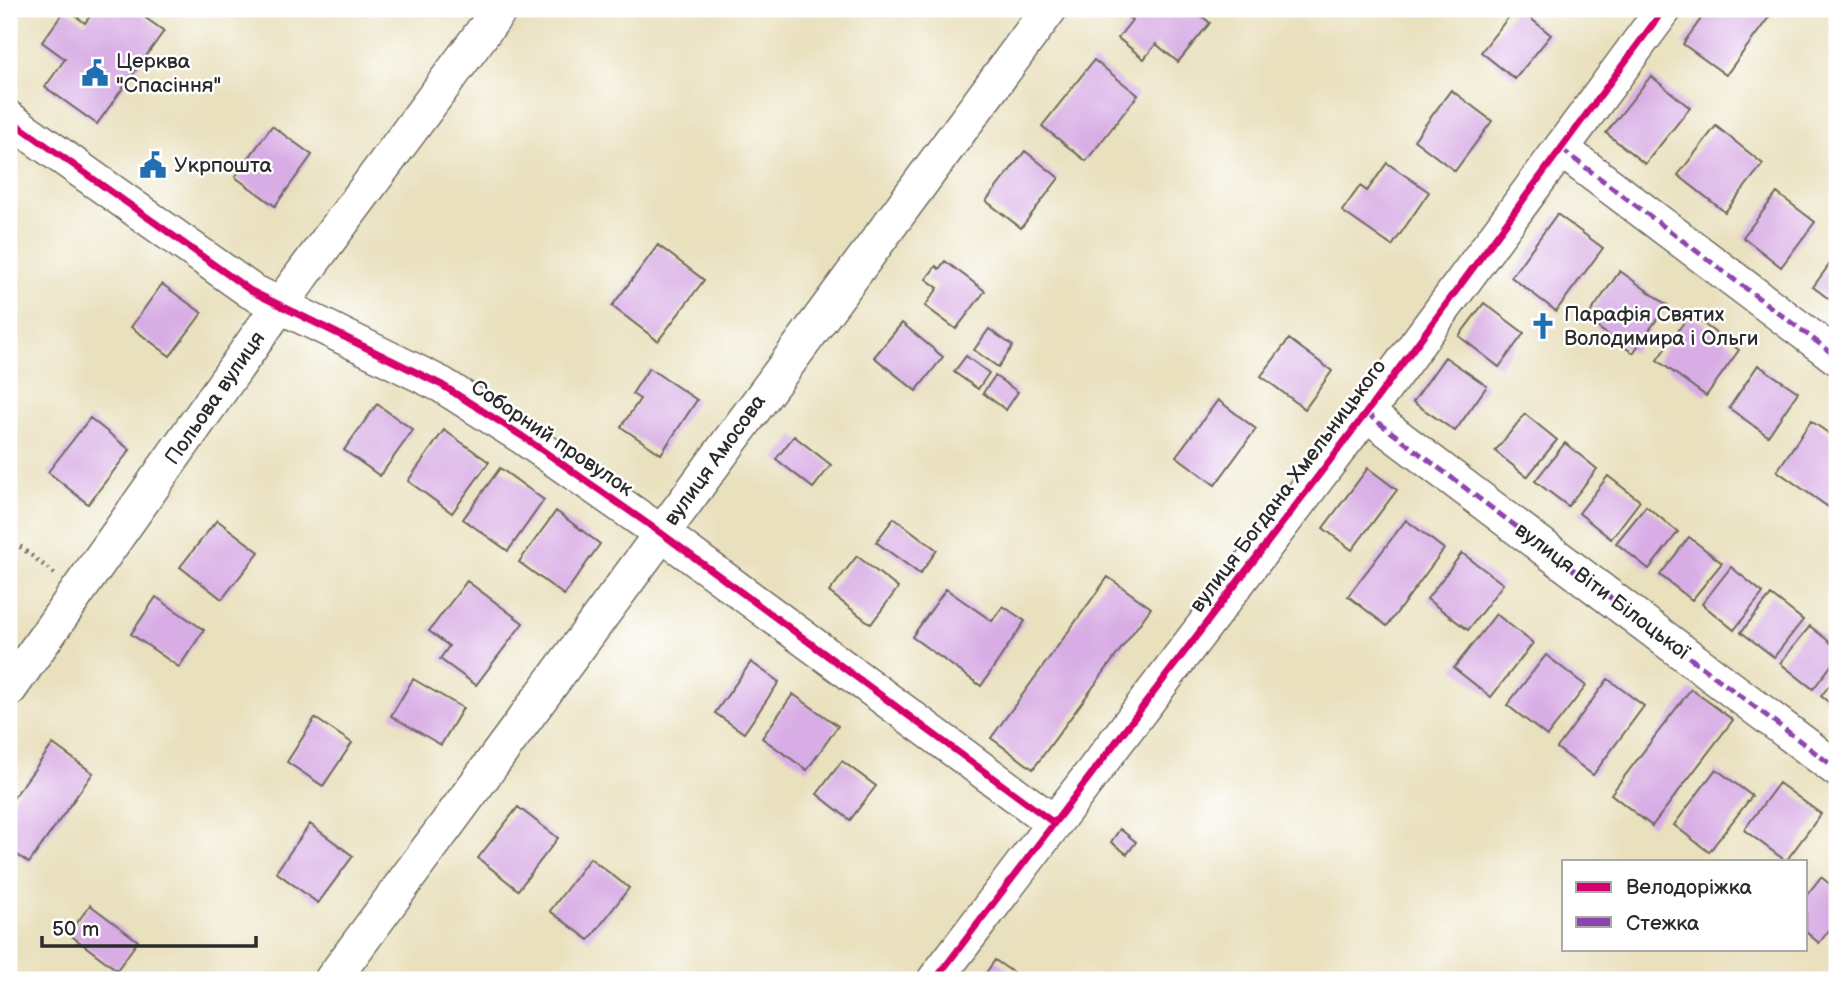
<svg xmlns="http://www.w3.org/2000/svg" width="1846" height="989" font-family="'Balsamiq Sans',sans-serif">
	<rect width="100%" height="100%" fill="#fff"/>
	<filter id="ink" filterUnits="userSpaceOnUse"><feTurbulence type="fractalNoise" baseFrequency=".0143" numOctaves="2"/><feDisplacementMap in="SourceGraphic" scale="14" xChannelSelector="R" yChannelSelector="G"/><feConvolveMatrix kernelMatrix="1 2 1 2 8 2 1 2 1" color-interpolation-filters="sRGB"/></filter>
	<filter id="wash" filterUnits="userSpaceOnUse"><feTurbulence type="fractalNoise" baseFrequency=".00686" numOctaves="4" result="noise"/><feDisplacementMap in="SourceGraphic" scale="28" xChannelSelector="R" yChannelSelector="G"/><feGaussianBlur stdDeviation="1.57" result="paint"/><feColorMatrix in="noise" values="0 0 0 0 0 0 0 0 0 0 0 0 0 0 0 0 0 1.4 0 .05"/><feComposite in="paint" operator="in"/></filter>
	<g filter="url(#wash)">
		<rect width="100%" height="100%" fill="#e9e0bd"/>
		<g id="blocks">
			<!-- building -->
			<path fill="#d8ade5" d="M66,9L85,23L95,9H133L164,31L97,124L45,87L65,59L42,42Z
				M1130,9H1193L1210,23L1178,62L1156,44L1144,59L1118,38L1132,20L1125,15Z
				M1515,9H1519L1551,35L1515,79L1481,52Z
				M1708,9H1775L1726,75L1683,44Z
				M1094,60L1138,95L1086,161L1042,126Z
				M1651,76L1690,108L1645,164L1606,133Z
				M1451,90L1492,121L1455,171L1414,140Z
				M272,126L312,155L275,206L235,177Z
				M1716,126L1763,164L1725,212L1678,175Z
				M1025,151L1059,178L1021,228L986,201Z
				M1387,163L1429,192L1392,246L1342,211L1360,186L1367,191Z
				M1777,193L1815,222L1781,267L1743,237Z
				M1557,214L1603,248L1556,311L1511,277Z
				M658,245L704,280L658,341L612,306Z
				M1837,254V305L1813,287Z
				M945,261L985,291L956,329L925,306L938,288L926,279L936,266L939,269Z
				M1620,271L1667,305L1633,353L1586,319Z
				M162,284L202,313L170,356L131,327Z
				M1484,303L1524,333L1499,367L1459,336Z
				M1690,314L1739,350L1706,396L1657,360Z
				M902,323L943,357L916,391L874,357Z
				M989,329L1013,346L998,367L974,350Z
				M1289,339L1332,371L1305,409L1261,376Z
				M966,356L989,373L978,389L954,372Z
				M1445,357L1487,386L1455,431L1413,402Z
				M1758,365L1798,392L1768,436L1729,408Z
				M649,368L697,400L661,454L621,427L640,399L632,394Z
				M995,376L1018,392L1006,410L983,393Z
				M1218,400L1256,429L1215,485L1176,456Z
				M377,404L413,430L380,476L344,450Z
				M1525,414L1557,440L1527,477L1495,451Z
				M90,418L130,450L88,504L48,472Z
				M1811,421L1837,439V507L1834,511L1777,471Z
				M444,430L489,462L452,513L408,481Z
				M794,436L831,465L813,488L776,459Z
				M1565,443L1597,469L1568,506L1535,481Z
				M500,468L544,500L508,551L463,519Z
				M1368,468L1397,490L1352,550L1323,528Z
				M1608,476L1640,501L1611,539L1579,513Z
				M1646,506L1678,532L1649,569L1616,543Z
				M556,511L600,544L564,595L519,562Z
				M894,518L937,550L920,574L876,542Z
				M217,520L259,552L222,599L180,567Z
				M1406,520L1444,549L1387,626L1348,596Z
				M1689,537L1722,563L1692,600L1660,575Z
				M1462,553L1503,584L1468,630L1427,599Z
				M857,556L898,588L871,624L829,592Z
				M1731,567L1763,593L1734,630L1702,604Z
				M1108,577L1151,608L1033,769L991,738Z
				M467,581L523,623L476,685L440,659L449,646L429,631Z
				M946,589L992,621L1003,606L1025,621L981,686L912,637Z
				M1771,595L1803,620L1774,657L1741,632Z
				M156,597L204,630L179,667L131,634Z
				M1496,614L1533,643L1491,697L1454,668Z
				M1810,626L1837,648V658L1813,689L1780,663Z
				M1546,655L1586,686L1547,736L1507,705Z
				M751,662L779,682L744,733L715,713Z
				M1837,676V709L1821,696Z
				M413,679L463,708L441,745L391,716Z
				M1608,679L1644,706L1593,775L1557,748Z
				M1691,689L1733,720L1652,826L1611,794Z
				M793,694L838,726L807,770L762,738Z
				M315,718L352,743L323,786L287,762Z
				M53,744L93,773L29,863L9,849V804Z
				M842,761L876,786L850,820L817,794Z
				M1716,769L1752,796L1709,852L1674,825Z
				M1779,783L1821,814L1786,861L1744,830Z
				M518,807L558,838L518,890L478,858Z
				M310,824L353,856L318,903L276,872Z
				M1120,829L1136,842L1127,854L1111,842Z
				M590,858L629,888L589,940L550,911Z
				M1821,877L1837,890V920L1819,943L1806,932V896Z
				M90,905L138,941L117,970L69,934Z
				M995,960L1024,980H981Z"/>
		</g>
	</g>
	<g filter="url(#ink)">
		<use href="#blocks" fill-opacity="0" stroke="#6e6a5e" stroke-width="2"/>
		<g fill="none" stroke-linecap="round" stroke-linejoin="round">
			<defs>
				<path id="minor" d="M9,119L251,291L442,385L522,436L661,533L1054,823
					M1561,149L1837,357
					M1366,413L1837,769
					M9,689L280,305L500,9
					M332,980L1049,9
					M935,980L1366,413L1664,9"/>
			</defs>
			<!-- minor casing -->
			<use href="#minor" stroke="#6e6a5e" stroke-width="38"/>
			<!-- path -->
			<path stroke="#6e6a5e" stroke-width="4.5" stroke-dasharray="2 5" stroke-linecap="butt" d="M9,538L55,574"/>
			<!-- minor -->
			<use href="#minor" stroke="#fff" stroke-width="35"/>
			<!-- quiet -->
			<path stroke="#8e44ad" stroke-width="5" stroke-dasharray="10 5" stroke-linecap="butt" d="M1561,149L1837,357
				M1366,413L1837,769"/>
			<defs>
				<path id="cycleway" d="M9,119L251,291L442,385L522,436L661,533L1054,823
					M935,980L1366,413L1664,9"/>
			</defs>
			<!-- cycleway casing -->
			<use href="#cycleway" stroke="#fff" stroke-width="11"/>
			<!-- cycleway -->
			<use href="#cycleway" stroke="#d6006c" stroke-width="7"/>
		</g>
	</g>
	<!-- icons -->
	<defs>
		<symbol id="civic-bare" viewBox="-9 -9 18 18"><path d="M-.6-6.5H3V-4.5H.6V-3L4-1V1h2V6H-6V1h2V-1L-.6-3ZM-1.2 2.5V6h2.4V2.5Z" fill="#1f6fb2" stroke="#fff" stroke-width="2.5" paint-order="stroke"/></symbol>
		<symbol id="church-bare" viewBox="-9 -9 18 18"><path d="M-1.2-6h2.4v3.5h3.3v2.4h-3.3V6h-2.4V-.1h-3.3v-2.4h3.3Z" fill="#1f6fb2" stroke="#fff" stroke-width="2.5" paint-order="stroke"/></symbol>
	</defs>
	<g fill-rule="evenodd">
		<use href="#civic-bare" x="76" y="54" width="38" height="38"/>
		<use href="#civic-bare" x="134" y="146" width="38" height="38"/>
		<use href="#church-bare" x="1524" y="307" width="38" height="38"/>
	</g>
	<g text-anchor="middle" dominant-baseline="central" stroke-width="5" stroke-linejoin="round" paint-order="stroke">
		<!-- poi labels -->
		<g font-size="21" fill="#2b2b2b" stroke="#fff" text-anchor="start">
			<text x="116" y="61">Церква<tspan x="116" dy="24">"Спасіння"</tspan></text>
			<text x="174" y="165">Укрпошта</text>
			<text x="1564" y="314">Парафія Святих<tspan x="1564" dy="24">Володимира і Ольги</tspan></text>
		</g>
		<!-- street labels -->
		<g font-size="21" fill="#2b2b2b" stroke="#fff">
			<text transform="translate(215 398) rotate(-55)">Польова вулиця</text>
			<text transform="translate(552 438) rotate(34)">Соборний провулок</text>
			<text transform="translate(715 460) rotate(-54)">вулиця Амосова</text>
			<text transform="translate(1288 486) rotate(-53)">вулиця Богдана Хмельницького</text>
			<text transform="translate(1602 591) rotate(37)">вулиця Віти Білоцької</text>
		</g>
	</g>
	<!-- margin -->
	<rect width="1846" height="989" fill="none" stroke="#fff" stroke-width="35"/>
	<!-- legend -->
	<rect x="1562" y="860" width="245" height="91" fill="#ffffff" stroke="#aaaaaa" stroke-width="2"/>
	<rect x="1576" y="882" width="35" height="10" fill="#d6006c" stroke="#aaaaaa" stroke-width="2"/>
	<text x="1626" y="894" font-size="21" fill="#2b2b2b">Велодоріжка</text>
	<rect x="1576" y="917" width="35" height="10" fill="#8e44ad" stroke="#aaaaaa" stroke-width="2"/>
	<text x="1626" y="930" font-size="21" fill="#2b2b2b">Стежка</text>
	<!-- scale -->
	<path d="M42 936v10h214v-10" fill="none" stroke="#2b2b2b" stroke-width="3.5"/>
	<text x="52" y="936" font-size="21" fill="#2b2b2b" stroke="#ffffff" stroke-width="5" paint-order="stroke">50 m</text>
</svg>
